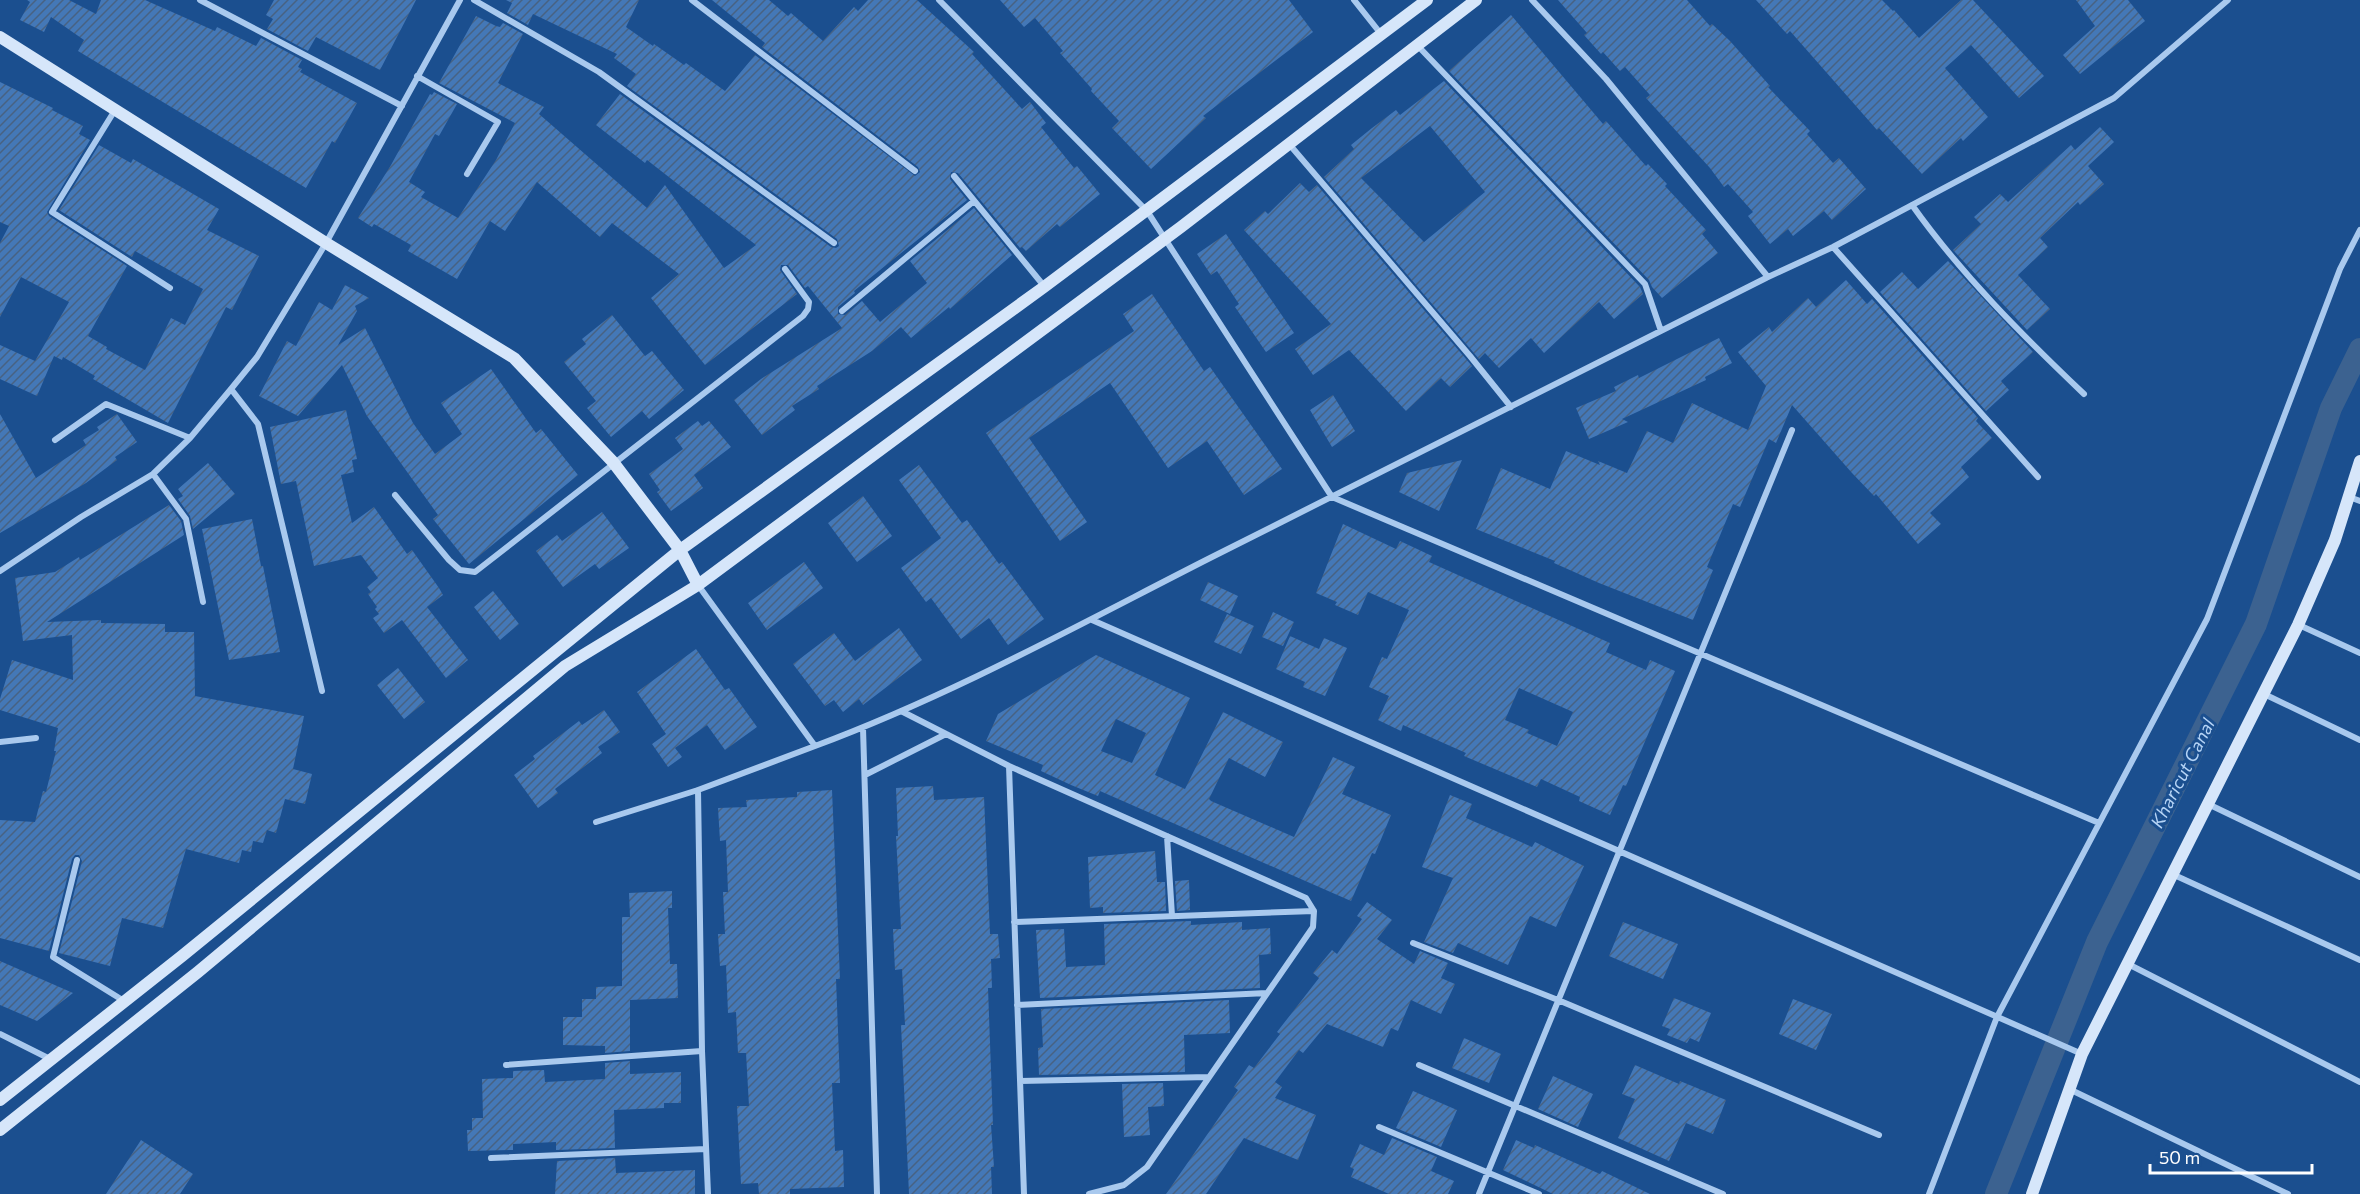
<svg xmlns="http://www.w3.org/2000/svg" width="2360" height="1194" font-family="Commissioner,sans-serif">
	<defs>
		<pattern id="building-hatch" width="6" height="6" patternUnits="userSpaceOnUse" patternTransform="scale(1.5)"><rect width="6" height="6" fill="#4478b7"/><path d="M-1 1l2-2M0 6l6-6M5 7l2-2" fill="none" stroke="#486282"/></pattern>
	</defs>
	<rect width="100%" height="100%" fill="#1b4f8f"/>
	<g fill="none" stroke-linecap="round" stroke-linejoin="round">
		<!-- canal -->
		<path stroke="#3c6290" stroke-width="22" d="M1996,1194L2097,942L2256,624L2331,408L2360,349"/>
	</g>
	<!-- building -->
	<path fill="url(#building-hatch)" fill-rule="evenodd" d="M27,0H69L96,14L101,0H145L215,31L217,27L256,46L261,38L302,60L298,67L302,69L300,72L357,103L335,143L332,141L306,188L78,51L84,40L51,17L44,32L20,20L30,2Z
		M274,0H416L380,70L316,37L308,51L267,29L273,19L266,15Z
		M506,0H639L626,27L653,46L654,44L684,65L686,63L725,91L755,55L915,176L920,172L918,167L762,47L765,43L712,0H769L788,16L791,13L823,41L854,7L858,11L868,0H917L974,52L972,54L1022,109L1030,102L1046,123L1041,127L1074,168L1077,166L1100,194L1060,227L1057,224L1026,251L1022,247L1020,248L958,173L951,172L950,179L967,200L854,291L855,293L838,307V314L845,315L862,301L880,322L927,283L910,261L974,208L1012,255L950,309L949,307L911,338L901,327L872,351L817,386L819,389L792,406L795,410L762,435L734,400L761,379L842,328L808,286L805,288L788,265H781L780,270L797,294L705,365L651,298L679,274L612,223L600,237L537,182L505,231L490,221L457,279L408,251L411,245L374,224L372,227L358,218L391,165L430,94L432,95L434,92L457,104L439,136L435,134L409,182L425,192L421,197L458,218L496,160L515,123L439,83L476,16L496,26L500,27L503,23L523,34L498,83L544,107L539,114L647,208L665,185L724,268L756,245L647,160L645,163L596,125L620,94L831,247L836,248L839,246L837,239L627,86L636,74L614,58L617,54L533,14L528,25L507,13L512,3Z
		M1000,0H1289L1313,32L1203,116L1206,118L1151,169L1112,128L1119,121L1091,91L1092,89L1060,53L1063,51L1035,18L1024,27Z
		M1558,0H1687L1710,26L1712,24L1730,41L1770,86L1768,87L1810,131L1807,134L1833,163L1839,158L1866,189L1832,220L1824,211L1793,236L1788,229L1770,244L1748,216L1753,212L1728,184L1724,187L1710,168L1646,98L1650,95L1625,67L1620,71L1603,52L1601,54L1584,35L1587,33Z
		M1756,0H1882L1893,11L1894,10L1919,38L1961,0H1973L2044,76L2019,98L1971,45L1945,68L1988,117L1963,141L1961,138L1922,174L1879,128L1877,130L1790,31L1787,34Z
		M2076,0H2128L2145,21L2080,74L2063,55L2095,26Z
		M1511,15L1603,124L1606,121L1646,166L1648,164L1667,184L1665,186L1706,230L1702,234L1718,253L1662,298L1652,287L1649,280L1449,71Z
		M1444,81L1640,287L1643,294L1614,319L1599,302L1544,353L1531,338L1499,368L1485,353L1479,359L1324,177L1354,149L1351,145L1372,128L1396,110L1400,115ZM1430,126L1485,192L1424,242L1361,178Z
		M0,82L53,108L52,110L83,126L79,134L90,140L47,212L49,216L127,266L88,336L107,347L106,349L145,370L171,318L185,325L203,289L135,251L132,257L59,210L99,145L131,163L133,159L219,209L207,230L259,256L232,310L226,307L168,423L93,379L95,376L63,357L62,360L54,356L37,396L0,379V345L35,361L69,302L21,277L0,317V243L9,226L0,222Z
		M2100,127L2114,142L2088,166L2104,184L2080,205L2078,202L2040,238L2048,247L2018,275L2050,309L2027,330L1953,250L1981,224L1974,217L2000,194L2008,202L2071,145L2075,150Z
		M1300,183L1309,192L1317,185L1472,366L1450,387L1441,378L1406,411L1349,350L1313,375L1295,349L1331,324L1244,230L1265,211L1268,214Z
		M1226,234L1294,333L1266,352L1235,307L1239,304L1217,271L1211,275L1197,254Z
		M1948,261L2033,352L2001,381L2009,390L1986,411L1880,292L1902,272L1918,289Z
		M1846,280L1867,304L1872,299L1978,418L1976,421L1992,438L1961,467L1969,477L1930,513L1941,524L1918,544L1876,494L1874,496L1852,473L1792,405L1776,443L1769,439L1740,507L1733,504L1707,567L1713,570L1693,620L1599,583L1554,563L1555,561L1476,529L1501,468L1550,489L1566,451L1600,465L1598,461L1627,473L1647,431L1673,443L1692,403L1748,430L1766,386L1738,352L1769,327L1772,332L1808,298L1816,307Z
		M345,285L369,298L355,306L357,311L338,345L365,328L413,423L435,454L462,434L441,403L491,369L536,433L541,429L578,475L469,564L433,519L438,515L367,416L342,365L298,416L259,396L287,341L296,346L319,302L332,310Z
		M1152,294L1204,371L1210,367L1282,469L1244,495L1207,441L1168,468L1110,383L1029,438L1087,522L1060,541L986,433L1134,331L1123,314Z
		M612,315L645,356L652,351L684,390L649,419L642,411L611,437L587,408L596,401L564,362L586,344L582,339Z
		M1719,338L1732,363L1705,377L1706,380L1622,419L1628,422L1589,439L1576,408L1616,391L1614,387L1638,375L1639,378Z
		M1333,395L1355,431L1332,447L1310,410Z
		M346,410L357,459L352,460L354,472L341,475L352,523L374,507L407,554L412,550L439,588L443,595L427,607L468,660L446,678L402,620L384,633L373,618L379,614L375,609L377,607L368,594L371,592L367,587L378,578L361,555L314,566L296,481L281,484L270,427Z
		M0,414L36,478L86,445L83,440L99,430L97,427L117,414L137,442L115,457L117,460L86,483L0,533Z
		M698,421L702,426L709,421L731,447L694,475L703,488L671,511L657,492L660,490L649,474L683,449L675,438Z
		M1462,460L1439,511L1399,492L1407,473Z
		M208,463L235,494L193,529L190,516L178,499L183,496L178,489Z
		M919,465L962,523L967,520L999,564L1002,562L1044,619L1008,645L989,618L961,639L931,598L926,602L901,568L941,538L899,480Z
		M863,496L892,536L857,562L828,523Z
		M169,505L181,521L184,535L47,622L101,620V623L165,624V632H194L195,696L304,716L293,769L312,774L305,804L285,799L276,833L267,830L263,843L253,841L251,852L242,850L239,863L186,849L163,928L122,918L110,966L59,953L82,861L79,855H75L72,859L49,951L0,938V820L35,822L43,791L46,792L56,751H54L58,728L0,710V699L12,660L73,680L72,635L23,641L15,578L55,572L79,557L80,560Z
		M602,512L629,548L599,569L595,564L563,587L536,551L557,535L562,541Z
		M252,519L261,566H263L280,652L229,660L202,529Z
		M1343,524L1396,549L1400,541L1432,556L1429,562L1610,643L1606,652L1646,670L1650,660L1675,671L1626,786L1623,785L1610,815L1579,801L1580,797L1541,779L1537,787L1464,756L1466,753L1403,725L1401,731L1378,720L1389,696L1369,687L1382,657L1387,659L1409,610L1368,592L1358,615L1335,605L1337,602L1316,593ZM1519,688L1573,712L1557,746L1527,733L1529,730L1505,720Z
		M804,562L823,588L767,630L748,603Z
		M1208,582L1238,596L1230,614L1200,600Z
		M493,591L519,624L500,640L474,607Z
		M1273,612L1294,622L1283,646L1262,637Z
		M1227,614L1254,626L1241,654L1214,642Z
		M899,628L922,660L863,705L859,699L843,712L834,700L825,706L793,664L834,633L855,661Z
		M1290,636L1319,649L1324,638L1347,648L1325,696L1303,687L1305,682L1276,669Z
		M696,649L725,690L729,688L757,727L725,750L707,725L675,748L682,757L668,767L652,744L666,734L637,692Z
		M1096,655L1190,698L1155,775L1185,789L1223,712L1283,742L1265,777L1229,758L1209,799L1211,801L1294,837L1333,757L1355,767L1342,794L1391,815L1375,854L1372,853L1351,901L1100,791L1098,796L1071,785L1041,771L1043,765L986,741L998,714ZM1116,719L1146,733L1132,763L1101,751Z
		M398,668L425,702L404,719L377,685Z
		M604,710L620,732L598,747L602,753L555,789L558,793L538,808L514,775L535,759L533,756L579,721L582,725Z
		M933,786L934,800L984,797L990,934H998L1000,958L991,959L992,988H988L993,1125H991L994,1167H991L992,1194H909L901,1025H905L902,969L895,970L893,929H901L896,836H898L896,788Z
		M832,790L840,979H836L840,1083H832L835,1151L843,1150L844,1187L790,1189V1194H759L758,1183L741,1184L737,1106H749L746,1053H738L736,1012L728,1013L726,965L720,966L718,934H725L723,892H728L726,840L720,841L718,808L747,807L746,800L797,797V792Z
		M1450,795L1472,804L1466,818L1532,847L1535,842L1584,866L1556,927L1530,916L1508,965L1458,943L1453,953L1424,942L1453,878L1422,867Z
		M1155,851L1157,882H1165L1166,911L1103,913V907L1090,908L1088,857Z
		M1189,880L1190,910L1177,911L1175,881Z
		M672,891V908H668L670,964H677L678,998L630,1000V1051L605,1053V1046L563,1045V1017H582V999H596V987L622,986V917H630L629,893Z
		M1367,902L1392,920L1377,939L1414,964L1420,951L1448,963L1441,978L1455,984L1441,1014L1411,1000L1398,1031L1391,1028L1383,1047L1327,1024L1303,1053L1299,1050L1275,1082L1282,1087L1275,1098L1316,1115L1298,1160L1244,1138L1206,1194H1166L1238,1090L1234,1087L1249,1065L1254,1068L1280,1034L1277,1032L1319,978L1313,973L1332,950L1337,954L1362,919L1357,916Z
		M1191,921V925L1242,922V930L1270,928L1271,954L1259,955L1260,988L1040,998L1036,930L1064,929L1066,967L1105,965L1104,924Z
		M1623,922L1678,944L1663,979L1609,956Z
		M0,961L73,993L37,1021L0,1005Z
		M1674,998L1711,1013L1699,1042L1690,1038L1687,1043L1667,1035L1670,1029L1662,1026Z
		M1793,999L1832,1014L1816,1050L1779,1034Z
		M1229,1000L1230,1033L1184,1035L1185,1072L1039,1075L1038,1048L1043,1047L1041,1009Z
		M1464,1038L1501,1054L1489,1083L1452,1068Z
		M630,1061V1074L681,1072V1103H664V1108L614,1110L615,1148L556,1150V1142L513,1144V1150L468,1151L467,1130H472V1118H483L482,1079L513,1078V1071L544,1070L545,1082L605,1079V1063Z
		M1635,1065L1679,1084L1680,1081L1726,1100L1713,1134L1686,1123L1669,1161L1618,1138L1635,1099L1622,1094Z
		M1553,1076L1593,1094L1578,1127L1538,1109Z
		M1163,1083L1164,1106L1148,1107L1150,1135L1124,1137L1122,1084Z
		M1413,1091L1457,1110L1441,1147L1396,1128Z
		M1392,1138L1437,1157L1431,1171L1454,1181L1448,1194H1389L1351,1177L1354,1169L1350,1167L1360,1144L1384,1155Z
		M141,1140L193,1174L180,1194H106Z
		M1516,1140L1534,1148L1535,1145L1600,1174L1602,1171L1650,1194H1553L1503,1170Z
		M615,1158L616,1173L695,1170V1194H555L557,1161Z"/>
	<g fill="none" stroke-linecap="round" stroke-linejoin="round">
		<!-- street -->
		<path stroke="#a9c9ee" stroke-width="6" d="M200,0L402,106
			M474,0L599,72L834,243
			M692,0L915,171
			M939,0L1147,211L1332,497L2099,823
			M1354,0L1381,34
			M1532,0L1606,79L1768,277
			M1417,45L1645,284L1661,331
			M417,76L498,122L467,174
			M115,110L52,212L170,288
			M1289,144L1470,356L1511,407
			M954,176L1044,286
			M1912,205C1961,274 2022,335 2084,394
			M1833,247L2038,477
			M842,311L974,201
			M231,389L258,424L322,691
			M55,440L106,404L190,438
			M153,474L186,519L203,602
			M395,495L449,560L460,570L475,572L803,316L808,309L809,302L785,269
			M2349,497L2360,501
			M0,571L81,517L153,474L190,438L231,389L257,357L326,243L460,0
			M698,585L815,746C952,695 1080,624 1210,558C1396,465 1582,372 1768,277L1833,247L2114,98L2228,0
			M1092,620L2082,1054
			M2299,625L2360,653
			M2264,694L2360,740
			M903,712L1009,766L1306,898L1314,911L1313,927L1147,1167L1124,1185L1089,1194
			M863,728L877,1194
			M0,742L36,738
			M1009,766L1024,1194
			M865,775L946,734
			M698,790L702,1051L708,1194
			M2208,804L2360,877
			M596,822L698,790L815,746
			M1167,836L1172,916
			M77,860L53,957L124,1001
			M2172,874L2360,960
			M1014,922L1314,911
			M1413,943L1558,1000L1879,1135
			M2128,964L2360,1082
			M1017,1005L1267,993
			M0,1034L50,1059
			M506,1065L702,1051
			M1419,1065L1723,1194
			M1020,1081L1209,1077
			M2069,1089L2288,1194
			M1379,1127L1539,1194
			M491,1158L706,1149
			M1479,1194L1792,430
			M1929,1194L1997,1017L2207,619L2340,269L2360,230"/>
		<!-- secondary -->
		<path stroke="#d6e6fa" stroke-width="12" d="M0,37L326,243L514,358L613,462L680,550L698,585
			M0,1100L182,956L680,550L1044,287L1427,0
			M0,1130L198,972L565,666L698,585L1181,227L1476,0
			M2032,1194L2082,1054L2298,625L2335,540L2360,461"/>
	</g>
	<g text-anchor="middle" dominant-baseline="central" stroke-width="6" stroke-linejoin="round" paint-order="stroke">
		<!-- water labels -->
		<g font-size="18" font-style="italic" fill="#b5d3f5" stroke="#1b4f8f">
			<text transform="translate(2182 773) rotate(-63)">Kharicut Canal</text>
		</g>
	</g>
	<!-- scale -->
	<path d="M2150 1164v9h162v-9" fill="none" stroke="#ffffff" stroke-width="3"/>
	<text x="2159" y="1164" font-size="18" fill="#ffffff" stroke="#1b4f8f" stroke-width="4.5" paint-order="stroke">50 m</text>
</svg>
